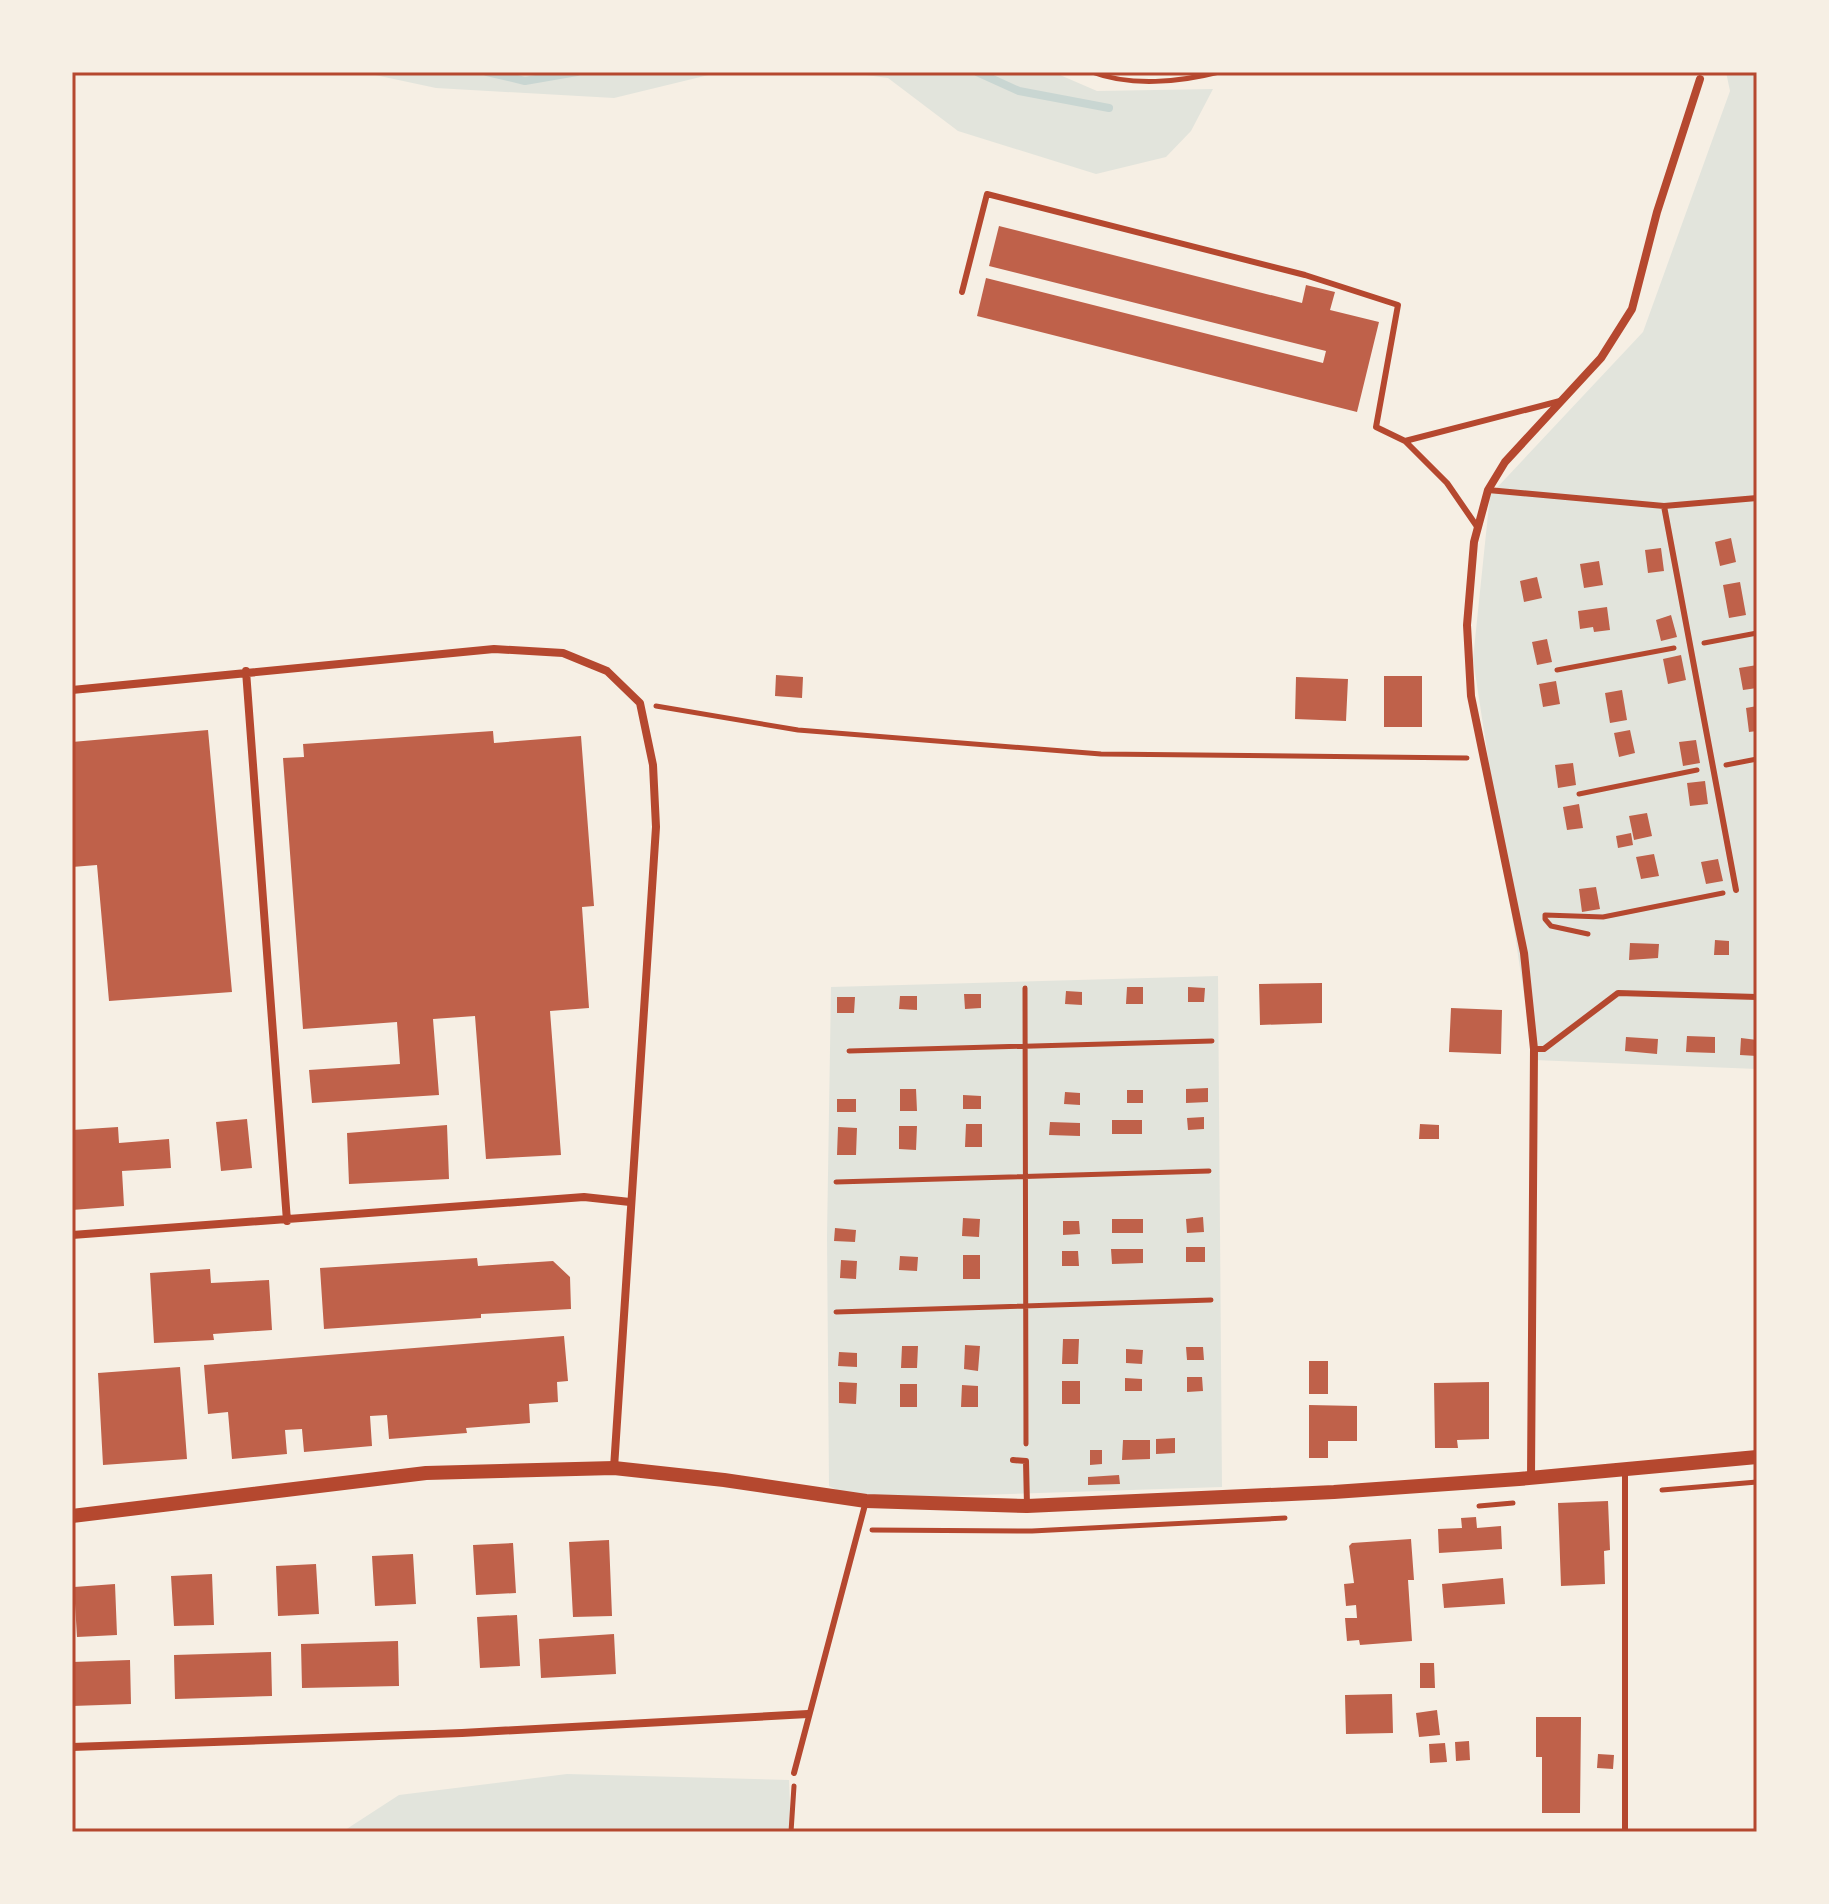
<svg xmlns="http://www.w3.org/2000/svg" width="1829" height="1904" font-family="Signika,sans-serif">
	<rect width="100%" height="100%" fill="#f6efe4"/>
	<!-- green -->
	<path fill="#e2e4dc" d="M361,72H721L614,98L436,88Z
		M844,72H1053L1097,91L1213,89L1191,131L1166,157L1096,174L958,131L888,78Z
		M1726,72H1757V1069L1534,1060L1473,659L1490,495L1643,332L1730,91Z
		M1218,976L1222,1487L854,1499L829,1486L827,1237L831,987Z
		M567,1774L789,1780L791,1832H342L399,1795Z"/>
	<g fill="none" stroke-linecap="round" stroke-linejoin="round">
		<!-- stream -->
		<path stroke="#c9d6d2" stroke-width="8" d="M487,72L525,81L577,72
			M977,72L1019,91L1109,108"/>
	</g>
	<!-- building -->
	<path fill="#bf614a" d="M999,226L1302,303L1306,285L1335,292L1330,310L1379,322L1357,412L977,316L986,278L1323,363L1326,351L989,266Z
		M1731,538L1736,562L1720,566L1715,542Z
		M1661,548L1664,571L1648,573L1645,550Z
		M1599,561L1603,585L1584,588L1580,564Z
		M1537,577L1542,598L1524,602L1520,581Z
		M1740,582L1746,615L1729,618L1723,585Z
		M1607,607L1610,630L1594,632L1593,627L1580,629L1578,611Z
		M1671,615L1677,637L1661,641L1656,620Z
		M1547,639L1552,662L1537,665L1532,642Z
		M1681,655L1686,680L1668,684L1663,659Z
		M1757,665V688L1743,690L1739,668Z
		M776,675L803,677L802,698L775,696Z
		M1384,676H1422V727H1384Z
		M1296,677L1348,679L1346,721L1295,719Z
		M1556,681L1560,704L1543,707L1539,684Z
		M1622,690L1627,720L1610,723L1605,693Z
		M1757,706V731L1749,732L1746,708Z
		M208,730L232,992L109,1001L97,865L72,867V742Z
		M1630,730L1635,753L1619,757L1614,733Z
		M493,731L494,743L581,736L594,906L582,907L589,1008L550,1011L561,1155L486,1159L475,1016L433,1019L439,1095L312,1103L309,1070L400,1064L397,1022L303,1029L283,758L304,757L303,744Z
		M1696,740L1700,763L1683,766L1679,742Z
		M1573,763L1576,785L1558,788L1555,765Z
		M1705,781L1708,804L1690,806L1687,783Z
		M1579,804L1583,828L1567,830L1563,807Z
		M1647,813L1652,836L1634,840L1629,816Z
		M1631,833L1633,845L1618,848L1616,836Z
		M1654,854L1659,876L1641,879L1636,857Z
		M1718,859L1723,881L1706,884L1701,862Z
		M1596,887L1600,909L1582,912L1579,889Z
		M1715,940L1729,941V955H1714Z
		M1630,943L1659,944L1658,958L1629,960Z
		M1322,983V1023L1260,1025L1259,984Z
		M1127,987H1143V1004H1126Z
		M1188,987L1205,988L1204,1002H1188Z
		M1066,991L1082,992V1005L1065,1004Z
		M964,994H981V1008L965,1009Z
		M900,996H917V1010L899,1009Z
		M837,997H855L854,1013H837Z
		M1451,1008L1502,1010L1501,1054L1449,1052Z
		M1687,1036L1715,1037V1053L1686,1052Z
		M1626,1037L1658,1039L1657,1054L1625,1051Z
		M1741,1038L1757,1040V1056L1740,1055Z
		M1208,1088V1102L1186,1103V1089Z
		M900,1089H916L917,1111H900Z
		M1127,1090H1143V1103H1127Z
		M1065,1092L1080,1093V1105L1064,1104Z
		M963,1095L981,1096V1109H963Z
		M837,1099H856V1112H837Z
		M1204,1117V1129L1188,1130L1187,1118Z
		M247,1119L252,1168L221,1171L216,1122Z
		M1112,1120H1142V1134H1112Z
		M1050,1122L1080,1123V1136L1049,1135Z
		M966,1124H982V1147H965Z
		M1420,1124L1439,1125V1139H1419Z
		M447,1125L449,1179L349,1184L347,1133Z
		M899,1126H917L916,1150L899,1149Z
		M118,1127L119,1143L169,1139L171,1168L122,1171L124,1206L72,1210V1130Z
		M838,1127L857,1128L856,1155H837Z
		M1203,1217L1204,1232L1187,1233L1186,1219Z
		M963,1218L980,1219L979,1237L962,1236Z
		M1112,1219H1143V1233H1112Z
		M1063,1221H1079L1080,1234L1063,1235Z
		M835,1228L856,1230L855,1242L834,1241Z
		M1186,1247H1205V1262H1186Z
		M1111,1249H1143V1263L1112,1264Z
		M1062,1251H1078L1079,1266H1062Z
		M963,1255H980V1279H963Z
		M900,1256L918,1257L917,1271L899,1270Z
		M477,1258L478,1266L553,1261L570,1277L571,1309L481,1314V1318L324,1329L320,1268Z
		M841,1260L857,1261L856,1279L840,1278Z
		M210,1269L211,1283L269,1280L272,1330L213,1334L214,1340L154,1343L150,1273Z
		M564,1336L568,1381L557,1382L558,1402L529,1404L530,1423L466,1428L467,1433L389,1439L387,1415L370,1416L372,1446L304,1452L302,1429L285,1430L287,1454L232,1459L228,1412L208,1414L204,1365Z
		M1063,1339H1079L1078,1364H1062Z
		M965,1345L980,1346L978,1371L964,1369Z
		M902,1346H918L917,1368H901Z
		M1186,1347H1203L1204,1360H1187Z
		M1126,1349L1143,1350L1142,1364L1126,1363Z
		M839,1352L857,1353V1367L838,1366Z
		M1309,1361H1328V1394H1309Z
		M180,1367L187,1459L103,1465L98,1373Z
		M1187,1377H1202L1203,1391L1187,1392Z
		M1125,1378L1142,1379V1391H1125Z
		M1062,1381H1080V1404H1062Z
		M839,1382L857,1383L856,1404L839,1403Z
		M1489,1382V1439L1457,1440L1458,1448H1435L1434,1383Z
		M900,1384H917V1407H900Z
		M962,1385L978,1386V1407H961Z
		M1309,1405L1357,1406V1441H1328V1458H1309Z
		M1175,1438V1453L1156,1454V1439Z
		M1123,1440H1150V1459L1122,1460Z
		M1090,1450H1102V1464L1090,1465Z
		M1119,1475L1120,1484L1088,1485V1477Z
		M1608,1501L1610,1550L1604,1551L1605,1584L1561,1586L1558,1503Z
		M1476,1517L1477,1528L1501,1526L1502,1549L1439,1553L1438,1529L1462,1528L1461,1518Z
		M1411,1539L1414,1580H1408L1412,1641L1360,1645L1359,1640L1347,1641L1345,1618H1357L1356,1605L1346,1606L1344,1584L1354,1583L1349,1546L1352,1543Z
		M609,1540L612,1616L573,1617L569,1542Z
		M513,1543L516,1593L476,1595L473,1545Z
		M413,1554L416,1604L375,1606L372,1556Z
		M316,1564L319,1614L278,1616L276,1566Z
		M212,1574L214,1625L174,1626L171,1576Z
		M1503,1578L1505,1604L1444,1608L1442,1584Z
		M115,1584L117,1635L77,1637L74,1587Z
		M517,1615L520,1666L480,1668L477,1617Z
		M614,1634L616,1674L541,1678L539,1639Z
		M398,1641L399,1686L302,1688L301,1644Z
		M271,1652L272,1696L175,1699L174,1655Z
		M130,1660L131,1704L72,1706V1662Z
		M1420,1663H1434L1435,1688H1420Z
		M1392,1694L1393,1733L1346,1734L1345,1695Z
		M1437,1710L1440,1735L1419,1737L1416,1713Z
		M1536,1717H1581L1580,1813H1542V1757H1536Z
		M1469,1741L1470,1760L1456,1761L1455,1742Z
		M1445,1743L1447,1762L1430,1763L1429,1744Z
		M1598,1754L1614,1755L1613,1769L1597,1768Z"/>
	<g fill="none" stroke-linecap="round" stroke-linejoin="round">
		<!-- path -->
		<path stroke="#b5482f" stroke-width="5" d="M1092,72C1131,87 1180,82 1219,72
			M1704,643L1757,633
			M1557,670L1674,648
			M656,706L798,730L1101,754L1467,758
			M1726,765L1757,759
			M1579,794L1697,770
			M1588,934L1551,926L1545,919V915L1603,917L1723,893
			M1025,988L1026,1444
			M849,1051L1212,1041
			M836,1182L1209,1171
			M836,1312L1211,1300
			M1662,1490L1757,1482
			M1479,1506L1513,1503
			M872,1530L1032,1531L1285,1518
			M791,1832L794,1786"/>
		<!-- service -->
		<path stroke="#b5482f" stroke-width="6" d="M962,292L987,194L1305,275L1398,305L1376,427L1405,441L1447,483L1478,528
			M1405,441L1560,401
			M1488,490L1664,506L1757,498
			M1664,506L1736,890
			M1534,1049H1544L1618,993L1757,997
			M1013,1460L1026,1461L1027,1506
			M794,1773L866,1501
			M1625,1832V1469"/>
		<!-- minor -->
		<path stroke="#b5482f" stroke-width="8" d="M246,671L287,1221
			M72,690L494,649L563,653L607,671L640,703L653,765L656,827L614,1468
			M72,1235L584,1197L630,1202
			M1531,1478L1534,1049L1524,953L1471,696L1467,625L1474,542L1488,490L1505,462L1601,358L1632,309L1657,212L1700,79
			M72,1747L462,1733L808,1714"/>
		<!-- tertiary -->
		<path stroke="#b5482f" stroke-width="14" d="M72,1516L426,1473L614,1468L724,1480L866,1501L1027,1506L1334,1492L1519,1479L1757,1457"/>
	</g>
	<!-- border -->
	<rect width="1829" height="1904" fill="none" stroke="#f6efe4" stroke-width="148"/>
	<rect x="74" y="74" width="1681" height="1756" fill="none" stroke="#b5482f" stroke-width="3"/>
</svg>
